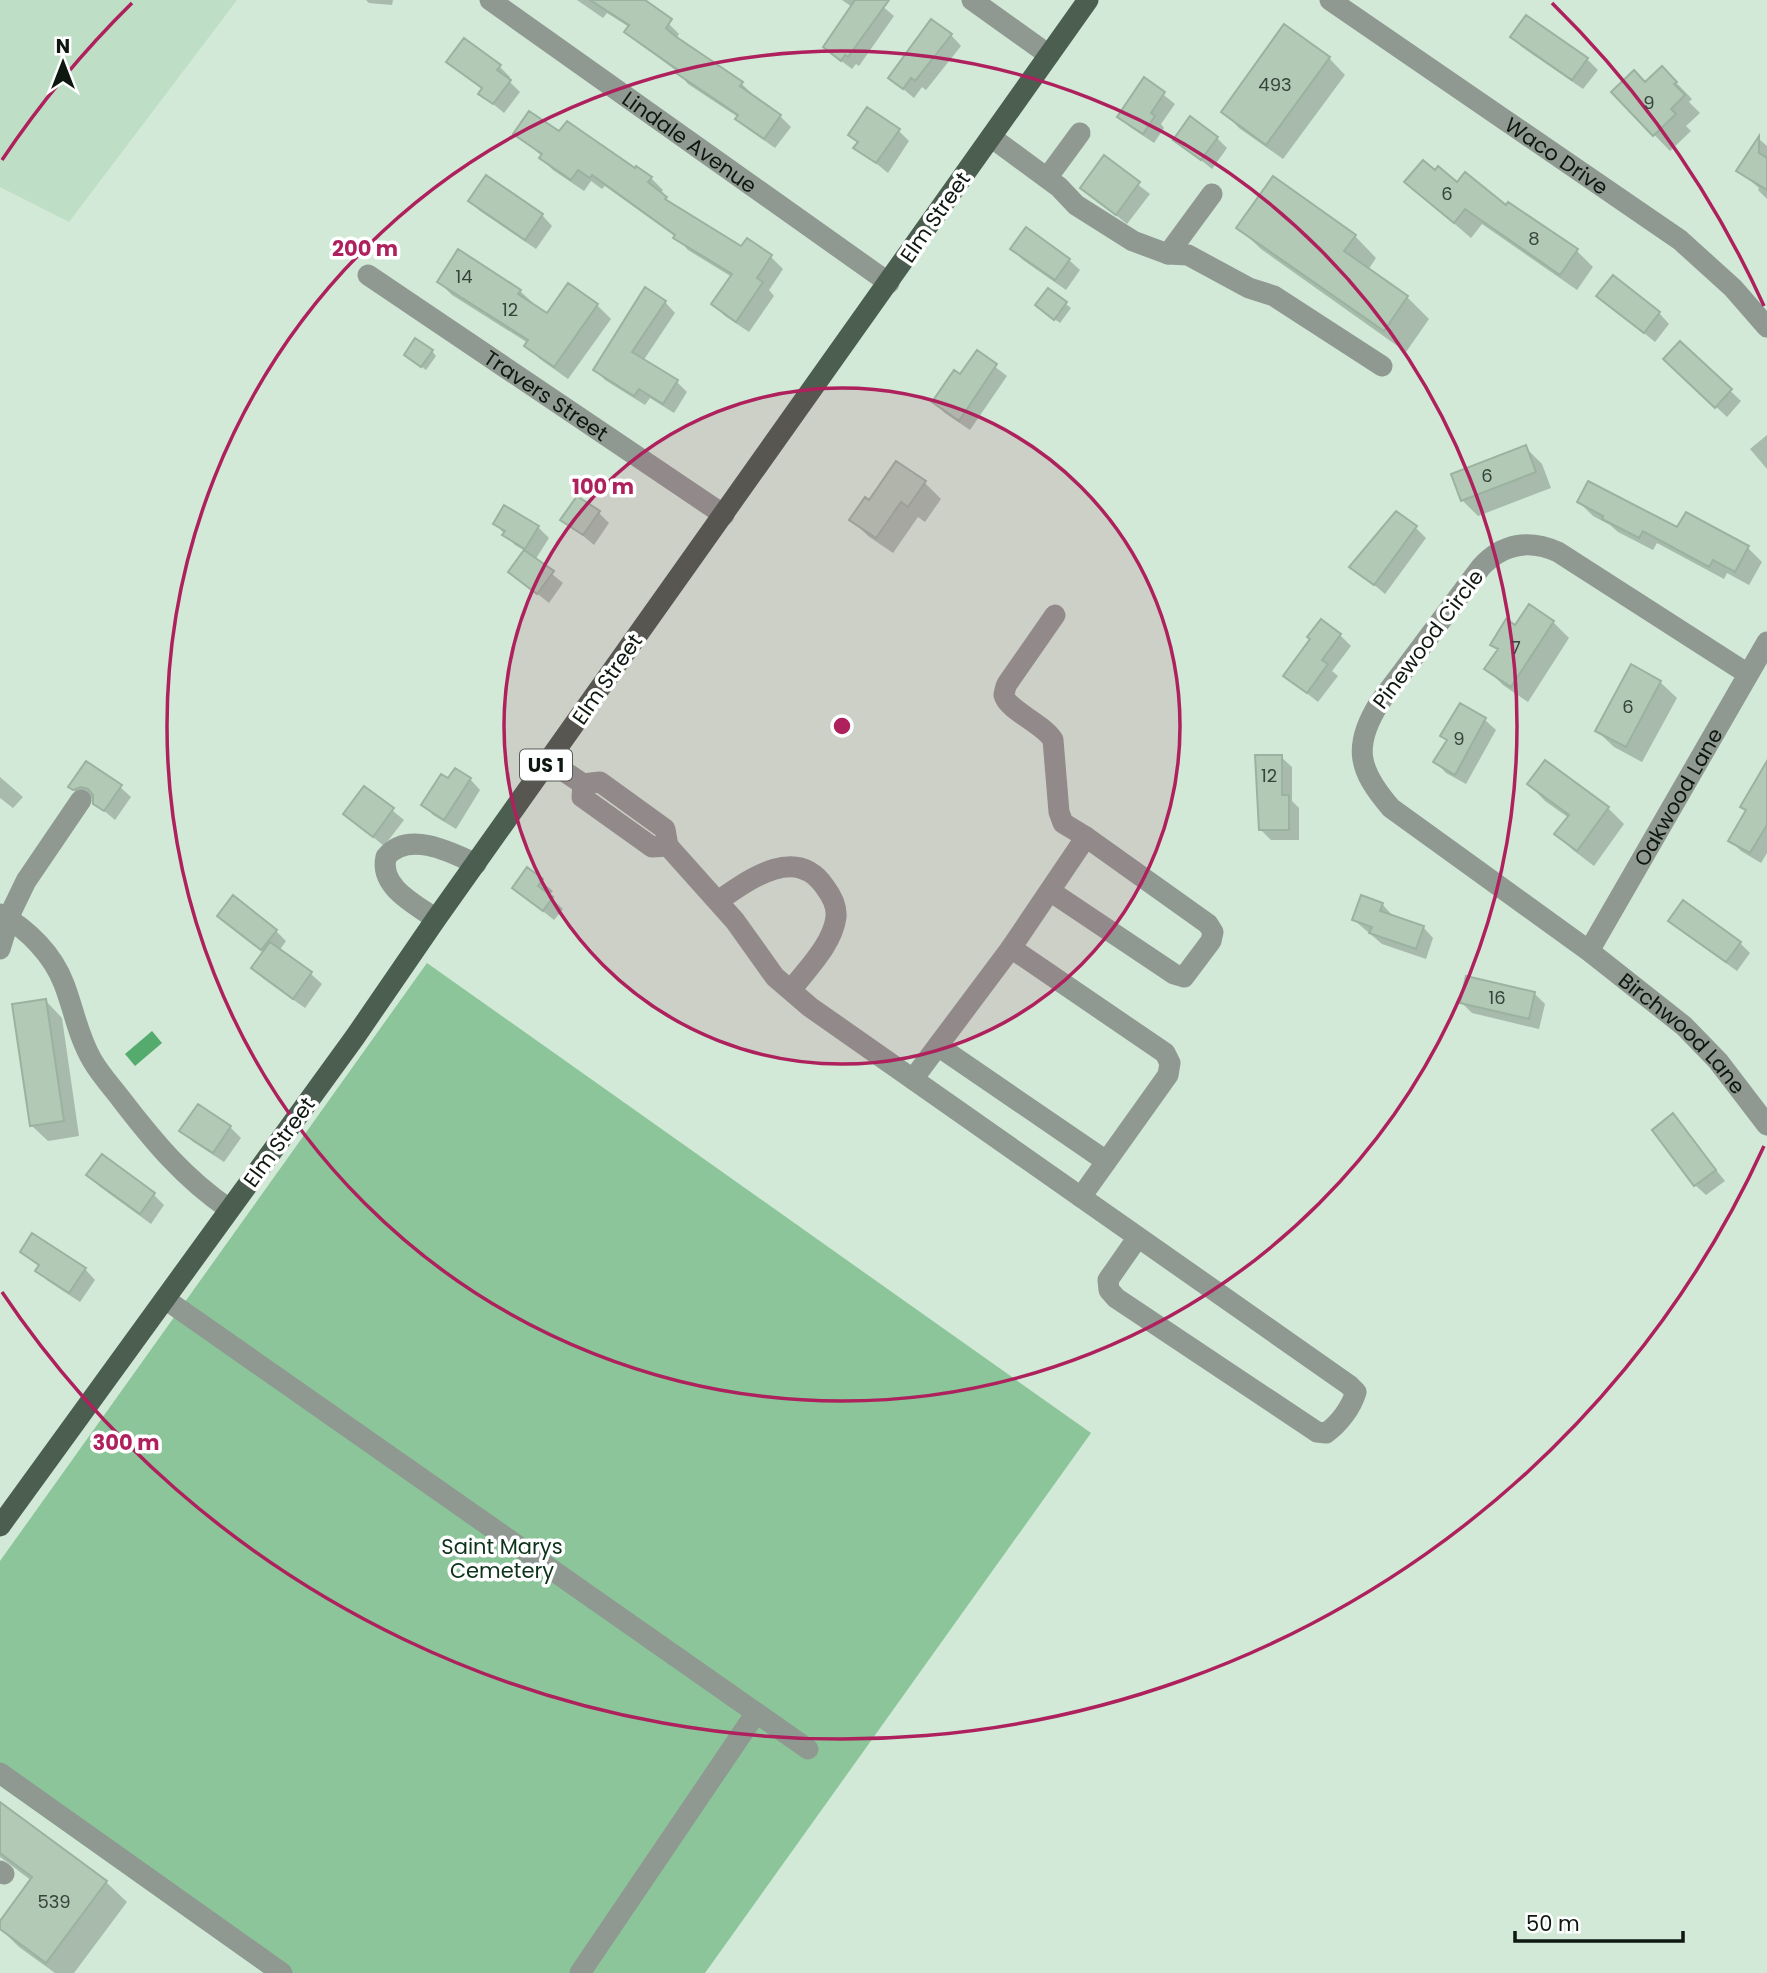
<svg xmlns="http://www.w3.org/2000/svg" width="1767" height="1973" font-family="Poppins,sans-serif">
	<rect width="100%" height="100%" fill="#d1e9d6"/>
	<!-- built -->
	<path fill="#bfdec6" d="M0,0H237L69,222L0,187Z"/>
	<!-- green -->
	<path fill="#8bc599" d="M427,963L1091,1433L705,1973H264L0,1786V1561Z"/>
	<!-- water -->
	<path fill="#54ab6d" d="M152,1031L162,1043L135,1066L125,1054Z"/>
	<!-- shadow -->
	<path fill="#0003" d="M366,0H393L392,5L369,3Z
		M577,0H632L669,24L679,34L676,39L742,84L752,94L751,96L780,116L791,127L775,148L748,129L738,117L688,84L678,72L637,42L626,31L629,27L607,13L603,18Z
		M842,0H875L894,16L859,66L856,64L852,69L835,56L852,7Z
		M1526,18L1587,59L1598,70L1583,89L1522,47L1512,37Z
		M951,35L961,46L926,90L922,87L914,98L890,78Z
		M1329,58L1345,75L1283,159L1239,128L1223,111Z
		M448,61L500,67L510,77L508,80L520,92L504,113L480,93L483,90Z
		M1662,68L1692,99L1689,102L1700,113L1686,126L1691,131L1670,151L1613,92L1645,84Z
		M1145,80L1175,104L1161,124L1164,128L1154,143L1130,127L1120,117Z
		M899,131L909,141L888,173L856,147L859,143L850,135Z
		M516,134H559L651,178L663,190L660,194L675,207L741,249L747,240L771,257L783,269L769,290L774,296L749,332L725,316L713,304L732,277L688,250L676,237L605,186L602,189L591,181L584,191L553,170L541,158L542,156Z
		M1217,138L1227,148L1212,169L1175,139Z
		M1759,139L1767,146V199L1758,190L1759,188L1739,171Z
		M1104,158L1150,194L1127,224L1082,188Z
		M1406,182L1457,184L1506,208L1577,251L1593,267L1577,290L1482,224L1471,238Z
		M470,201L542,215L552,226L536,249L480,211Z
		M1239,228L1355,236L1376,258L1368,270L1407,297L1429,319L1406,352L1261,249Z
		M1012,249L1069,260L1080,270L1066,290L1023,260Z
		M439,282L520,291L547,316L569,285L597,305L611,319L568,379L540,359L526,345L528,343L452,295Z
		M1048,290L1071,308L1060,323L1042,310Z
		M1599,296L1659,313L1669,324L1655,342Z
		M665,302L675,313L643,361L677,382L687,392L674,413L650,398L645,405L605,380L595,369Z
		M1681,344L1741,401L1727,417L1676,369Z
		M432,351L436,356L426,370L406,355Z
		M977,353L1007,376L970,430L945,413L934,402L961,377Z
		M1767,435V469L1750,449Z
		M1525,447L1542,464L1551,488L1478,516L1462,500Z
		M896,463L925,483L941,499L925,522L918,517L893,553L868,536L852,520L870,502Z
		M1579,502L1748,548L1762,562L1749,585L1727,573L1724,579L1657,543L1653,550L1618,532L1610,525L1593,516Z
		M599,513L609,523L594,545L563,519Z
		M495,524L538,527L549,538L535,560L563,583L549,603L510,572L525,551L515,545Z
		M1416,528L1426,538L1385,594L1352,566Z
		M1553,622L1569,638L1528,702L1503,685L1487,669L1499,651L1492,644L1516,628Z
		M1340,635L1351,646L1332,671L1338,676L1318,702L1285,676Z
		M1660,682L1677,698L1642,762L1614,747L1597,731Z
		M1461,705L1485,720L1496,730L1466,784L1446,773L1436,762L1448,741L1442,736Z
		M1281,757L1292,767V801L1299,808V840H1271L1261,830Z
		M0,777L23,797L13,808L0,798Z
		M470,779L480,790L456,829L433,815L423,804L449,781Z
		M1767,781V853L1761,863L1741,851L1730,840L1747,812L1743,807Z
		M1529,784L1608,808L1624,824L1594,866L1573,850L1556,834L1569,818L1545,801Z
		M70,787H120L131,797L115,820L95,803V797L85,800Z
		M365,788L404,820L384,846L345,814Z
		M527,870L553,891L549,896L563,909L554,920L514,888Z
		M1382,904L1392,915V917L1423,927L1433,938L1426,959L1382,944L1354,920Z
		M219,916L276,931L286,941L279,951L311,974L322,984L305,1008L264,979L253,968L264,953Z
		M1671,921L1740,943L1750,953L1737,971L1681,931Z
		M1534,993L1545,1004L1539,1029L1472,1013L1461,1002Z
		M46,1001L62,1018L79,1136L48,1141L31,1125Z
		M198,1106L230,1127L241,1138L224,1162L192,1141L182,1130Z
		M1673,1116L1725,1181L1706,1195L1695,1185Z
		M102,1156L154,1195L164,1205L151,1224L99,1186L89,1175Z
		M22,1252L85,1269L95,1280L80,1302L48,1281L37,1270L40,1267Z
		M0,1804L106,1882L127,1902L74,1973H55L19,1947L0,1928V1924L32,1881L0,1857Z"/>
	<!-- building -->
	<path fill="#b2c9b6" stroke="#9bb2a0" stroke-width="2" d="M590,0H645L672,19L666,28L675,36L743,82L740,86L781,115L764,139L735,119L738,115L676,73L678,70L624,32L629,25Z
		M855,0H889L848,57L845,55L841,61L823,47Z
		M1526,15L1588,58L1572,80L1510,37Z
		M931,19L952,34L915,81L911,78L903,89L888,78Z
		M1284,24L1330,57L1266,145L1221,112Z
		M464,38L501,65L497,70L511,80L493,104L478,94L482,88L446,62Z
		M1662,66L1677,82L1674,84L1685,95L1671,109L1676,114L1653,136L1611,92L1634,70L1645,82Z
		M1144,77L1165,92L1151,113L1155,116L1143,134L1117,117Z
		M867,107L900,129L876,163L853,148L858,142L848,135Z
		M529,111L559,131L567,121L635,168L636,166L652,177L648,182L667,197L665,199L741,246L747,238L772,255L757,278L763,282L736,322L711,304L732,274L673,238L675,235L592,175L590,178L578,170L571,180L539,158L542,154L513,134Z
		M1190,116L1218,137L1201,160L1173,140Z
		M1759,136V153L1767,158V190L1736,171Z
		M1104,155L1140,182L1116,215L1080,188Z
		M1423,160L1435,170L1438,166L1457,182L1465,172L1506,205L1508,202L1578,249L1560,275L1465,209L1454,223L1404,182Z
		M486,175L543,214L525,240L468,201Z
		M1273,176L1356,235L1344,251L1408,296L1384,331L1236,228Z
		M1026,227L1070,259L1055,280L1010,249Z
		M458,249L521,290L518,294L547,313L568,283L598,304L554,367L524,346L528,340L437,282Z
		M1613,275L1660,312L1644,333L1596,296Z
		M645,287L666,301L632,352L678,380L663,404L639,389L634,396L593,370Z
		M1048,288L1067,302L1054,320L1035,305Z
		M415,338L433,350L421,367L404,355Z
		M1680,341L1732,389L1715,408L1663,359Z
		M977,350L997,364L959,421L932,402L954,370L960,374Z
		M1526,445L1536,472L1461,501L1451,474Z
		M896,461L926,481L908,507L901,502L876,538L849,520L865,497L869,500Z
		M1588,481L1677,527L1686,512L1749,546L1735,572L1713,560L1709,567L1643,531L1639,538L1602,519L1603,516L1577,502Z
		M577,496L600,511L583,535L560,520Z
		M504,505L539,526L525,549L502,535L505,531L493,524Z
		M1396,511L1417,526L1374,585L1349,567Z
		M524,550L554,571L537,594L508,572Z
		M1529,604L1554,621L1511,687L1484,669L1498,649L1490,645L1506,619L1515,625Z
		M1321,619L1341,634L1322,660L1328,664L1307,693L1283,676L1310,639L1307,637Z
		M1631,664L1661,681L1626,747L1595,731Z
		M1460,703L1486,718L1455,775L1433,762L1447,740L1440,736Z
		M1255,755H1282V795H1289V830H1259Z
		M1545,760L1609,807L1577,851L1554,834L1569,815L1527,784Z
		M86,761L122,785L104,811L93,804V795L88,789L81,787L73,790L68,787Z
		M1767,761V825L1750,853L1728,841L1746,810L1740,807Z
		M455,768L471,778L444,820L421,805L441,774L448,778Z
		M364,786L394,808L373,837L343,814Z
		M527,867L543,879L538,886L553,897L543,911L512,888Z
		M233,895L277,930L261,950L217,916Z
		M1361,895L1383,903L1380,911L1424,926L1416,949L1369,933L1372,927L1352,920Z
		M1683,900L1741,942L1726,962L1668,921Z
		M270,942L312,972L293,999L251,968Z
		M1466,976L1535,992L1529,1019L1460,1003Z
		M46,999L64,1121L30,1126L12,1004Z
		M198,1104L231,1126L213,1153L179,1131Z
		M1673,1113L1716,1170L1694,1186L1652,1130Z
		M102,1154L155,1193L140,1214L86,1175Z
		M32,1233L86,1268L69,1293L35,1271L39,1265L20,1252Z
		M0,1802L107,1881L46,1963L0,1929V1921L32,1877L0,1853Z"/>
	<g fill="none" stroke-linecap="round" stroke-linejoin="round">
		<!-- minor -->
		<g stroke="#8f9991" stroke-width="21">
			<path id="s1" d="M490,0L889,283"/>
			<path d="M972,0L1049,55"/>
			<path id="s2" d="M1330,0L1680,240L1733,288L1767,327"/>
			<path d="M991,137L1059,187L1076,205L1133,241L1168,254L1188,255L1249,288L1274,296L1382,366"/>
			<path d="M1047,178L1080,133"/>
			<path d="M1168,254L1212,194"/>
			<path id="s3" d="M368,275L724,515"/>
			<path d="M1055,615L1007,684C1006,685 1004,694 1004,695C1007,710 1044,724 1053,740L1059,812L1063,823L1086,837"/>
			<path id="s4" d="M1748,674L1558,552C1529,539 1503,543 1481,567L1380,702C1352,746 1358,770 1391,808L1589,951L1684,1026L1718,1061L1767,1125"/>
			<path d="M549,761L583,784L600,782L665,829L668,846L735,921L775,977L810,1007L1349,1385L1356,1392C1351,1408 1339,1424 1326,1433L1317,1432L1116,1298L1109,1290L1108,1280L1138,1237"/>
			<path d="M583,784L582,797L652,847L668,846"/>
			<path d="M718,901C748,880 796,844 825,887C831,895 837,907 836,917C833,944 806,970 791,990"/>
			<path d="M0,914C28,929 53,955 64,984C74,1010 78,1036 92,1060C100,1074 111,1086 121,1099C154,1142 184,1178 229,1209"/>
			<path d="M436,919C415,904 379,887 386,857C408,830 451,852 476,864"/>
			<path d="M1011,948L1086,837L1208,924L1213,932L1211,941L1184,977L1174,974L1050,891"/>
			<path d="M0,949L12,910L26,881L81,800"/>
			<path id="s5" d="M1589,951L1767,642"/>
			<path d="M938,1046L1106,1161"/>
			<path d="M913,1079L1011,948L1165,1053L1170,1063L1168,1075L1081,1197"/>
			<path d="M165,1299L808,1749"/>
			<path d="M0,1773L282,1973"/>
			<path d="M0,1871L4,1874"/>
			<path d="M580,1973L756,1713"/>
		</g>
		<!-- major -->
		<path stroke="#4c5e50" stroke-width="21" d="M0,1526L355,1037L436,919L1088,0"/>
	</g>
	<!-- distance rings -->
	<circle cx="842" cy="726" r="338" fill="#ae215d" fill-opacity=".12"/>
	<g fill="none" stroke="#ae215d" stroke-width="3.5">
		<circle cx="842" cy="726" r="338"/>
		<circle cx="842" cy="726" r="675"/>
		<path d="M1764 1146A1013 1013 0 0 1 2 1292M2 160A1013 1013 0 0 1 132 3M1552 3A1013 1013 0 0 1 1764 306"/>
	</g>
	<g text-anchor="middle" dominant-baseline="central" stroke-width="7" stroke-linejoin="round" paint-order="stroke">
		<!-- number labels -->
		<g font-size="18" fill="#37443a">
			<text x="1275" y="84">493</text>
			<text x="1649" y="102">9</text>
			<text x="1447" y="193">6</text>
			<text x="1534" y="238">8</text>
			<text x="464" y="276">14</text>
			<text x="510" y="309">12</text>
			<text x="1487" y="475">6</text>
			<text x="1516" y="647">7</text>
			<text x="1628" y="706">6</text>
			<text x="1459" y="738">9</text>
			<text x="1269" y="775">12</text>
			<text x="1497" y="997">16</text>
			<text x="54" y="1901">539</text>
		</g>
		<!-- shield labels -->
		<rect fill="#fff" stroke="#565d58" stroke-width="2" x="520" y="749.5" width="52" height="31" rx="5"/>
		<g font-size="19" font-weight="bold" fill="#0e1710">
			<text x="546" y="765">US 1</text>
		</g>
		<!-- street labels -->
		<g font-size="21" fill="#0e1710" stroke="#fff">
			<text stroke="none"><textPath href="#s1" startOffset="245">Lindale Avenue</textPath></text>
			<text stroke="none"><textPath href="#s2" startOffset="275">Waco Drive</textPath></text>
			<text transform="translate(935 217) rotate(-55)">Elm Street</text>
			<text stroke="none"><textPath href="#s3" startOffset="215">Travers Street</textPath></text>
			<text transform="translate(1428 639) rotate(-53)">Pinewood Circle</text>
			<text transform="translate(607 679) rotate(-55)">Elm Street</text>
			<text stroke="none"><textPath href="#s5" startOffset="178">Oakwood Lane</textPath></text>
			<text stroke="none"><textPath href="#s4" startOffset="966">Birchwood Lane</textPath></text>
			<text transform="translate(279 1142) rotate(-54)">Elm Street</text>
		</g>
		<!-- park labels -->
		<g font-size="21" fill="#0e331a" stroke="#fff">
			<text x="502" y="1546">Saint Marys<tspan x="502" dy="24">Cemetery</tspan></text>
		</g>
	</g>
	<circle cx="842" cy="726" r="10" fill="#ae215d" stroke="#fff" stroke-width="3.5"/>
	<g font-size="21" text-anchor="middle" font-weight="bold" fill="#ae215d" stroke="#fff" stroke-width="7" stroke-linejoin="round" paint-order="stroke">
		<text x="365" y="256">200 m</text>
		<text x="603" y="494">100 m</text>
		<text x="126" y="1450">300 m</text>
	</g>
	<!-- north arrow -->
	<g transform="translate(63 63)" stroke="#ffffff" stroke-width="5" paint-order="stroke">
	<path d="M0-5L12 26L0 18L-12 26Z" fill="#0e1710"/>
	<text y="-10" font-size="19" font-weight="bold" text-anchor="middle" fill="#0e1710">N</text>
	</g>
	<!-- scale -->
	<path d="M1515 1931v10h168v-10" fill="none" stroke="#0e1710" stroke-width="3.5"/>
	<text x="1526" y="1931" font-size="21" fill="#0e1710" stroke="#ffffff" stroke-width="5" paint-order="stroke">50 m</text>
</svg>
